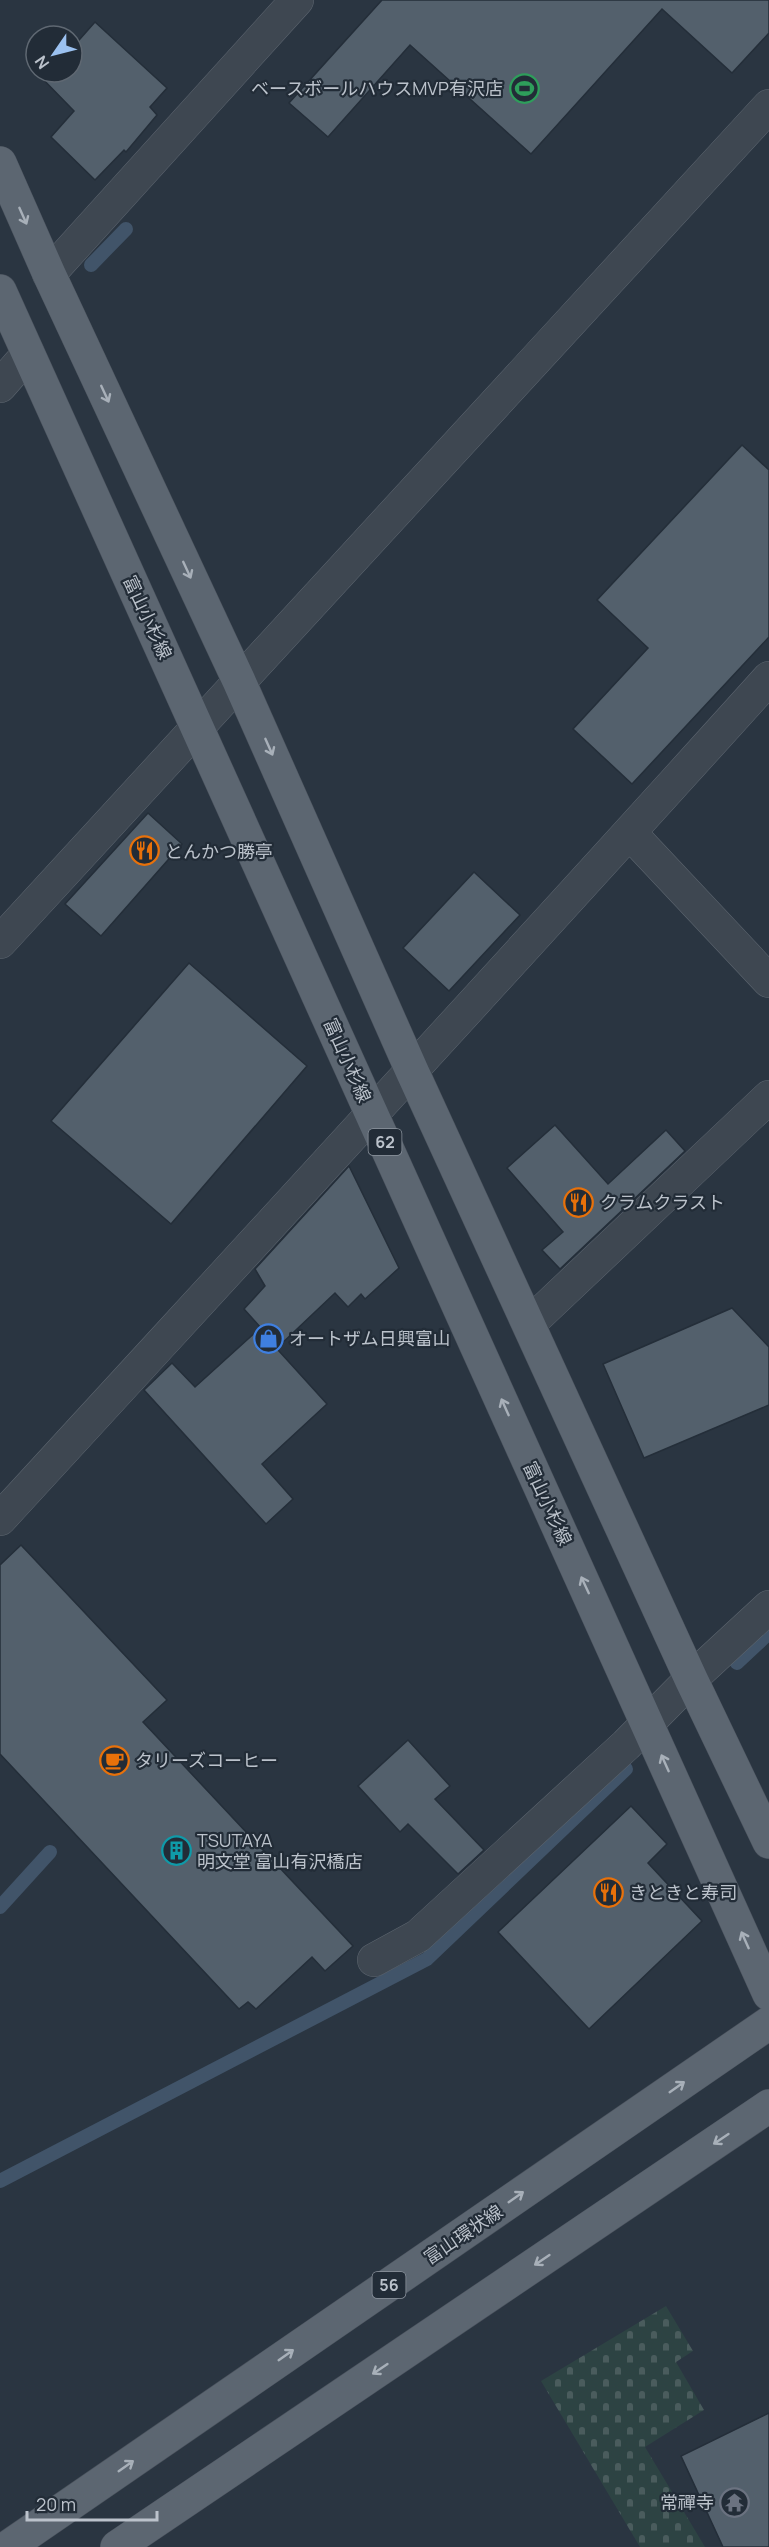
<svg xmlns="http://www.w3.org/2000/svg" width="769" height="2547" font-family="Manrope,'Noto Sans JP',sans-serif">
	<defs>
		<pattern id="cemetery-stones" width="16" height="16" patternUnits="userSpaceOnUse" patternTransform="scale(1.5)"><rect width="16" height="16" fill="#2d4343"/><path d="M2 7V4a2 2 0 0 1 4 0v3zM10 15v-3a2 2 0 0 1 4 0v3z" fill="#4a5c5d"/></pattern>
	</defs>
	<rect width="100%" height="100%" fill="#2a3541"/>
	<!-- cemetery -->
	<path fill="url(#cemetery-stones)" d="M666,2306L693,2351L676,2362L704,2410L645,2447L705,2547H640L541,2381Z"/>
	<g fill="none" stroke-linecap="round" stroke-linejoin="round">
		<!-- stream -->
		<path stroke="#415469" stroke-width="14" d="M91,265L126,229
			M737,1663L769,1633
			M0,1907L50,1852
			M0,2181L427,1959L626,1769"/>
	</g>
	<!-- building -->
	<path fill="#53606c" stroke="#242e39" stroke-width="1.5" d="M382,0H769V33L732,73L662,9L531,154L410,45L328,137L289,103Z
		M95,22L167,88L150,107L157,115L126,152L124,150L95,180L51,137L74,111L36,72H72V48Z
		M742,445L769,470V637L632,784L573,729L648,648L597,600Z
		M148,813L182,844L101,936L65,904Z
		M474,872L520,915L449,991L403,948Z
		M189,963L307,1066L171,1224L51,1121Z
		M555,1125L608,1184L666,1130L685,1151L560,1269L542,1250L563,1232L507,1168Z
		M349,1166L399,1268L365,1299L361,1294L348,1307L335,1293L278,1347L244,1309L265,1286L255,1269Z
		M732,1308L769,1347V1405L644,1458L603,1364Z
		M259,1329L327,1404L262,1464L293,1499L266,1524L144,1390L172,1363L195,1387Z
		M21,1545L167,1700L143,1722L353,1946L325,1971L312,1957L256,2009L248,2002L239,2009L0,1754V1565Z
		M408,1740L450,1786L435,1799L484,1850L458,1874L408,1824L400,1832L358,1786Z
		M631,1806L667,1844L648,1863L702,1921L589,2029L498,1932Z
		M769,2413V2547H723L681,2456Z"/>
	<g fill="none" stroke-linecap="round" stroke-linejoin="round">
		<defs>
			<path id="minor" d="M49,274L297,0
				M0,386L28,354
				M630,833L769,981
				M0,942L769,106
				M530,1323L769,1097
				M0,1519C257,1239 515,960 769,678
				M374,1960L418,1936L626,1745L691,1679L769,1607"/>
			<path id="primary" d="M0,163L49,274L239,681L412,1071L691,1679L769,1842
				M0,291L769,1994
				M8,2547L769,2023
				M117,2547L769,2106"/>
		</defs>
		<!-- minor casing -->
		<use href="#minor" stroke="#5c656f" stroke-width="34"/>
		<!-- primary casing -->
		<use href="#primary" stroke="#48505b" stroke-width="34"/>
		<!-- minor -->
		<use href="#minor" stroke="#3e4751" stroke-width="33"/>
		<!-- primary -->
		<use href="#primary" stroke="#5c6671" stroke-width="33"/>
	</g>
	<!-- one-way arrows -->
	<defs><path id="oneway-shaft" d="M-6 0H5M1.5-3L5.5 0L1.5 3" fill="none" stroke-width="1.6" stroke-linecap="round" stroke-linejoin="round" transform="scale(1.5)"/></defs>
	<g stroke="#a8b0b9">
		<use href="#oneway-shaft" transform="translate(23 216) rotate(66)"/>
		<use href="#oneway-shaft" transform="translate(105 394) rotate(65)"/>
		<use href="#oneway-shaft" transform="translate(187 570) rotate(65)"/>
		<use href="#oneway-shaft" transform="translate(269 747) rotate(66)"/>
		<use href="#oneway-shaft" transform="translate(505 1407) rotate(-114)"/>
		<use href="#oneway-shaft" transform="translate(585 1585) rotate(-115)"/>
		<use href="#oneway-shaft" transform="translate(665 1763) rotate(-114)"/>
		<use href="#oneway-shaft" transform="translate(745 1940) rotate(-114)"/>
		<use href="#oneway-shaft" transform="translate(677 2087) rotate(-35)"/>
		<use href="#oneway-shaft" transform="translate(721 2139) rotate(146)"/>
		<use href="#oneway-shaft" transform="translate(516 2197) rotate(-35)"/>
		<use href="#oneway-shaft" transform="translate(542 2260) rotate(146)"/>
		<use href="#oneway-shaft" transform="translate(286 2355) rotate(-35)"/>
		<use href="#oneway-shaft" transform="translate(380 2369) rotate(146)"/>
		<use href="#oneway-shaft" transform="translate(126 2466) rotate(-35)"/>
	</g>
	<!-- icons -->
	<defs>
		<symbol id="stadium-ring" viewBox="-11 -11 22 22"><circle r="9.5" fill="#222c37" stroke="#2e9e5b" stroke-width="1.5"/><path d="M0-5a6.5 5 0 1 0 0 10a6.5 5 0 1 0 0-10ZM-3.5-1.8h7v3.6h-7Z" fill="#2e9e5b"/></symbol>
		<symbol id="restaurant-ring" viewBox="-11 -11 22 22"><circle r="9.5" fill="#222c37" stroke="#e8710a" stroke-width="1.5"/><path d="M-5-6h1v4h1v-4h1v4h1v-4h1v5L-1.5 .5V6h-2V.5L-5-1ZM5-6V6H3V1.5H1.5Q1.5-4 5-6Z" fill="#e8710a"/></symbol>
		<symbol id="shop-ring" viewBox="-11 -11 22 22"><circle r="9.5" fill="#222c37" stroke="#3f7fe0" stroke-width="1.5"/><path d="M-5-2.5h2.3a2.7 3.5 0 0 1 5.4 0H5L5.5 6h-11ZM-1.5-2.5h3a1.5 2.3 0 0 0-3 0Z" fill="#3f7fe0"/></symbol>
		<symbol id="cafe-ring" viewBox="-11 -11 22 22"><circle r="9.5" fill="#222c37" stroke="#e8710a" stroke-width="1.5"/><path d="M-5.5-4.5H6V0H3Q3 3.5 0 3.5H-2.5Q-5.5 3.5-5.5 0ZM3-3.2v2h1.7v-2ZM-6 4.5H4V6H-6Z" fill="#e8710a"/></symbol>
		<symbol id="building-ring" viewBox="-11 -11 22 22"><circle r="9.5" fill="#222c37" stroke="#0f9aa8" stroke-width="1.5"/><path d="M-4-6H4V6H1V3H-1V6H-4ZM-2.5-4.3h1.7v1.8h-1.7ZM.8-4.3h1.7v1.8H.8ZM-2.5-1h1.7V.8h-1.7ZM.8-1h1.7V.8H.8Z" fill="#0f9aa8"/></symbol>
		<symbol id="temple-ring" viewBox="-11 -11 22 22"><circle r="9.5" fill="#222c37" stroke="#6b7280" stroke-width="1.5"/><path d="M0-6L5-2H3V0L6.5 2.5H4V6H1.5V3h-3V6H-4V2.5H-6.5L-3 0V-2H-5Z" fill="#6b7280"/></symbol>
	</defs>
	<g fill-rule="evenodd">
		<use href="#stadium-ring" x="508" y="72" width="33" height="33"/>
		<use href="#restaurant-ring" x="128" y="834" width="33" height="33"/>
		<use href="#restaurant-ring" x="562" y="1186" width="33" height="33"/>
		<use href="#shop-ring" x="252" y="1322" width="33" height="33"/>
		<use href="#cafe-ring" x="98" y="1744" width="33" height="33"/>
		<use href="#building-ring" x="160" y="1834" width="33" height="33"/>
		<use href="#restaurant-ring" x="592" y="1876" width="33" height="33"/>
		<use href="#temple-ring" x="718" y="2486" width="33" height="33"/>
	</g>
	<g text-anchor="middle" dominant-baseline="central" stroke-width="4.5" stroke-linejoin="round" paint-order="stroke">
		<!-- shield labels -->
		<g fill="#222c37" stroke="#8d959f" stroke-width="1.5">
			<rect x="368.5" y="1129" width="33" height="26" rx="4.5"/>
			<rect x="372.5" y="2272" width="33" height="26" rx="4.5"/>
		</g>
		<g font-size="16" font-weight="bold" fill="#bbc2cb">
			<text x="385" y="1142">62</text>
			<text x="389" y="2285">56</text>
		</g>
		<!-- poi labels -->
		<g font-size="18" fill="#bbc2cb" stroke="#222c37" text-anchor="start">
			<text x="503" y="88" text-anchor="end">ベースボールハウスMVP有沢店</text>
			<text x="165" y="851">とんかつ勝亭</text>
			<text x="600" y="1202">クラムクラスト</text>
			<text x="289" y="1338">オートザム日興富山</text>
			<text x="135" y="1760">タリーズコーヒー</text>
			<text x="197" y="1840">TSUTAYA<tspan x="197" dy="21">明文堂 富山有沢橋店</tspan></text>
			<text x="629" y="1892">きときと寿司</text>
			<text x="714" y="2502" text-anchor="end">常禪寺</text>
		</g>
		<!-- street labels -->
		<g font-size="18" fill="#bbc2cb" stroke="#222c37">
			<text transform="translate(148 617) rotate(65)">富山小杉線</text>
			<text transform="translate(348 1060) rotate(66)">富山小杉線</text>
			<text transform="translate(548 1503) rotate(65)">富山小杉線</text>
			<text transform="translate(463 2234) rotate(-34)">富山環状線</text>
		</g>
	</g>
	<!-- north arrow -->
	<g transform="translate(54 54) rotate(235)"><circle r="28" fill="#222c37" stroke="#5f6872" stroke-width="1.5"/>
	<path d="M0-4.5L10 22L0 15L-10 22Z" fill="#9bc1f0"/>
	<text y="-9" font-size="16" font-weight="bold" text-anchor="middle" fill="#bbc2cb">N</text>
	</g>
	<!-- scale -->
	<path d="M27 2511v9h130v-9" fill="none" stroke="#bbc2cb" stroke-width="3"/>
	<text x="36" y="2511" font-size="18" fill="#bbc2cb" stroke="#222c37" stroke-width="4.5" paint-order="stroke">20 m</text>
</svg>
